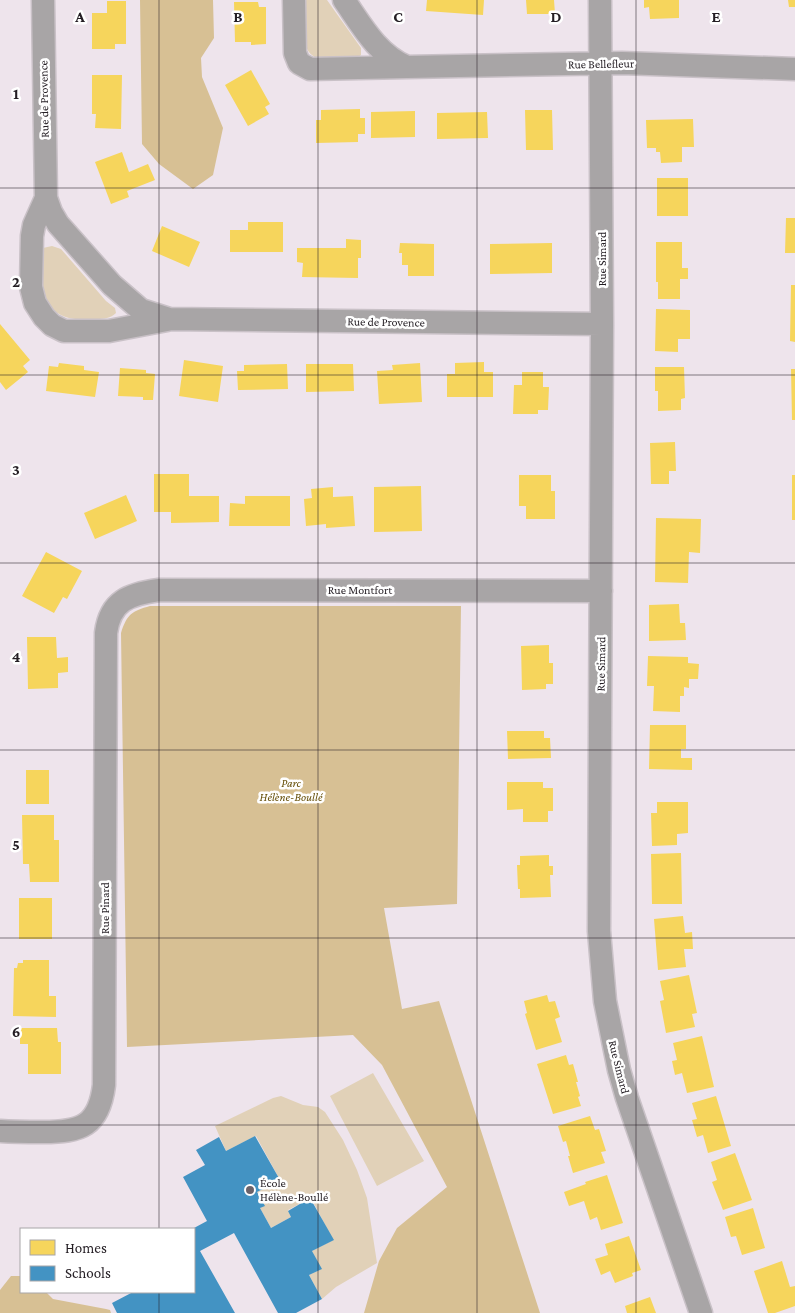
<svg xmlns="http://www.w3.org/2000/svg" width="795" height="1313" font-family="'Crimson Pro',serif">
	<rect width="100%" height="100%" fill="#eee4ec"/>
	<!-- green -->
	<path fill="#e1d1b8" d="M305,0H327L361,48V55L357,58C339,59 315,67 306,47Z
		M52,246L61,249L106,301L115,308L116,313C109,320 100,319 90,319C43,323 42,291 39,254L43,248Z
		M373,1073L424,1161L377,1186L330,1096Z
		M281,1096L303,1105L318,1107L325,1112L343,1140L357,1170L367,1198L377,1263L336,1287L322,1299L309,1275L321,1269L312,1251L333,1240L311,1198L288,1210L291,1217L271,1228L260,1208L264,1205L257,1192L280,1180L256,1136L226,1151L215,1126L273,1098Z"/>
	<!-- forest -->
	<path fill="#d7c094" d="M140,0H213L214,38L201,58L202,77L223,128L213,175L193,189L159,164L142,144Z
		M150,606H461L457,904L384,908L402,1009L439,1001L540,1313H364L379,1261L397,1228L447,1187L382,1065L353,1035L127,1047L121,633C127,614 132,611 150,606Z
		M11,1276H21V1292H46L53,1299L106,1309L110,1310L111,1313H0V1290Z"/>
	<!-- homes -->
	<path fill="#f6d55c" d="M427,0H484L483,15L426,11Z
		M526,0H554L555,14H527Z
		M644,0H679V18L650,19L649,7L644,8Z
		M788,0H795V7H789Z
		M107,1H126V44H115V49H92V13H107Z
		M234,2H258L259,7H266V44L251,45V42H235Z
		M251,70L270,104L265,107L269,114L248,126L225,85Z
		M92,75H122L121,129L95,128L96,114H92Z
		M360,109V118H365V134H358V142L316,143V120H321V110Z
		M525,110H552L553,150H526Z
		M415,111V137L371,138V112Z
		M487,112L488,138L437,139V113Z
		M693,119L694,147H682V162L661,163L660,152H656V148H647L646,120Z
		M122,152L129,172L148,164L155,180L127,191L129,197L111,204L95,162Z
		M657,178H688V216H657Z
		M786,218H795V253H785Z
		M248,222H283V252H230V230H248Z
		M162,226L200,242L189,267L152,251Z
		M346,239L361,240V258H358V278L302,277L303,263L297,262V248H346Z
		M656,242H682V268H688V279H680V299H658V282H656Z
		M400,243L434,244V276H408V265H402V253H399Z
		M552,243V273L490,274V244Z
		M791,285H795V342L790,341Z
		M656,309L690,310V339H678V352L655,351Z
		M0,324L30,360L23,366L28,372L6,390L0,382Z
		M184,360L223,366L218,402L179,396Z
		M484,362V372H493V397H447V374H455V363Z
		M59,363L84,366V370L99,372L95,397L46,391L49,366L58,367Z
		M420,363L422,402L379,404L377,371L393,370L392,365Z
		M287,364L288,389L238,390L237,371H244V365Z
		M306,364H353L354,391L306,392Z
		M655,367H684L685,398L681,399V410L658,411V391H655Z
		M120,368L146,370V373L155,374L153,400H143V397L118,396Z
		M791,369H795V420H792Z
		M522,372H543V387H549L548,410H538V414H513L514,385H522Z
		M675,442L676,471H669V484H651L650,443Z
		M154,474H189V496H219V522L171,523V512H154Z
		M519,475H551V491H555V519H526V506H519Z
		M792,475H795V520H792Z
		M421,486L422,531L374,532V487Z
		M333,487V497L353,496L355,526L326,528V524L306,526L304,499L312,498L311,489Z
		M126,495L137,521L95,539L84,513Z
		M245,496H290V526H229L230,503L245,504Z
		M656,518L701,519L700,553L689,552L688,583L655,582Z
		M46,552L82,571L67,599L63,597L54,613L22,596Z
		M679,604L680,623H685L686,640L649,641V605Z
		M27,637H56L57,658L68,657V672L58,673V688L28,689Z
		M549,645V663H553V684H546V689L522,690L521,646Z
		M648,656L688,657V663L699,664L698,679H689V688L684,687V696H680V712L653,711L654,686H647Z
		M650,725H686V749H681V758H692V770L649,769Z
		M507,731H544V738H550L551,758L508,759Z
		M26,770H49V804H26Z
		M507,782H543V788H553V811H548V822H523V809L507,810Z
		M657,802H688V833L677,834V845L652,846L651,813H657Z
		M22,815H54V840H59V882H30L29,864H23Z
		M681,853L682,904H652L651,854Z
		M549,855V866H553V875H550L551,897L520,898V889H518L517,865H520V856Z
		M19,898H52V939H19Z
		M683,916L685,933L692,932L693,949H684L686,967L658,970L654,919Z
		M23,960H49V996H56V1017L13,1016L14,968H17L18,963H23Z
		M689,975L697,1013L692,1014L695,1027L666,1033L660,1001L664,1000L660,981Z
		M547,995L549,1002L555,1001L560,1017L555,1019L562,1042L536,1050L525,1014L527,1013L524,1001Z
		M20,1028H57L58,1042H61V1074H28V1044H20Z
		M702,1036L714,1087L687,1093L682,1073L675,1075L672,1061L677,1060L673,1043Z
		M566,1055L569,1065L573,1064L578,1082H576L580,1096L578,1097L581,1106L553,1114L537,1064Z
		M716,1096L731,1146L708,1153L703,1135L697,1137L692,1120L697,1119L692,1103Z
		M590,1116L595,1130L599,1129L606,1151L601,1152L605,1163L573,1173L568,1156H570L566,1141L563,1142L558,1126Z
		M735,1153L752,1200L723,1210L712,1182L717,1180L711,1162Z
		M607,1175L623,1223L601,1230L597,1217L590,1220L584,1201L569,1206L564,1192L586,1184L585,1182Z
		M753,1208L765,1248L742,1255L736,1236L731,1237L725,1217Z
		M629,1236L641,1270L632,1273L633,1276L615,1283L610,1271L601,1275L595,1259L608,1255L605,1244Z
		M782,1261L790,1287L795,1286V1306L775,1313H768L754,1271Z
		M650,1297L656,1313H627L625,1306Z"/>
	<!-- schools -->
	<path fill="#4393c3" d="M255,1136L280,1180L257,1192L265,1206L260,1208L271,1228L291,1217L288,1211L310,1198L334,1240L312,1251L322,1269L309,1275L322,1299L296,1313H278L234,1233L200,1251L235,1313H117L112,1303L133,1292H194V1228L207,1221L183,1177L205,1165L196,1150L219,1137L226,1151Z"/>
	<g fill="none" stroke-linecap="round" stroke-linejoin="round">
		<defs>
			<path id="street" d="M43,0L46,198L51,212L58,224L112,285L141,310L169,319L602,324
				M294,0L295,53L299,63L310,69L407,67
				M344,0C362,26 377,54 407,67L622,63L795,69
				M600,0L602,324L599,931L605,1001L619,1070L627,1098L701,1313
				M46,198L34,225L32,236L31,287L35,303L44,317L52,325L64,331H109L167,320
				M0,1131C14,1132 29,1132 43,1132C81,1132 99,1126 104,1085L106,633C110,601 129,594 159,590L601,591"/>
		</defs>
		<!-- street casing -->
		<use href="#street" stroke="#c9c1c7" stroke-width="25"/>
		<!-- street -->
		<use href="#street" stroke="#a8a5a6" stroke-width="22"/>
	</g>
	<!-- grid -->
	<path fill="none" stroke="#241e24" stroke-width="1" stroke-opacity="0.55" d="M159,0V1229M318,0V1313M477,0V1313M636,0V1313M0,188H795M0,375H795M0,563H795M0,750H795M0,938H795M0,1125H795M159,1292V1313"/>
	<!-- markers -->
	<circle fill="#6b636a" stroke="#fff" stroke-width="2" cx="250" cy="1190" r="5"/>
	<g text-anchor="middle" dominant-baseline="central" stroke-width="5" stroke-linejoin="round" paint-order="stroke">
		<!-- street labels -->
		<g font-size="12" fill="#241e24" stroke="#fff">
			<text transform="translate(601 64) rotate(-1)">Rue Bellefleur</text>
			<text transform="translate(44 99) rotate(-91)">Rue de Provence</text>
			<text transform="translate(602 259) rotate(-90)">Rue Simard</text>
			<text transform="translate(386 322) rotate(1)">Rue de Provence</text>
			<text x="360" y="590">Rue Montfort</text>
			<text transform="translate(601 664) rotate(-89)">Rue Simard</text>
			<text transform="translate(105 908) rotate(-90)">Rue Pinard</text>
			<text transform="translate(619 1067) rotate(76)">Rue Simard</text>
		</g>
		<!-- park labels -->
		<g font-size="12" font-style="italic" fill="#654e07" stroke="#fff">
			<text x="291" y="783">Parc<tspan x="291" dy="14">Hélène-Boullé</tspan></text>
		</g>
		<!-- poi labels -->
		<g font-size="12" fill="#241e24" stroke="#fff" text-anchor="start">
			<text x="260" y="1183">École<tspan x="260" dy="14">Hélène-Boullé</tspan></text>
		</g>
	</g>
	<g font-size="16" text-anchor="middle" font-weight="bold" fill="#241e24" stroke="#fff" stroke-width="5" stroke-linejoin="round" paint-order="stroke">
		<text x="80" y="22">A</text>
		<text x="238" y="22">B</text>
		<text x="398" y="22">C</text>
		<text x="556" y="22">D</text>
		<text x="716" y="22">E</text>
		<text x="16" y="99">1</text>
		<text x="16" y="287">2</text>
		<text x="16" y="475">3</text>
		<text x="16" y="662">4</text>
		<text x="16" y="850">5</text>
		<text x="16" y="1037">6</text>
	</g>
	<!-- legend -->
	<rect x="20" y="1228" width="175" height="65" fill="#ffffff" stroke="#a7a5a7"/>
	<rect x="30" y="1240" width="25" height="15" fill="#f6d55c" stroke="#a7a5a7"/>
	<text x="65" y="1253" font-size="15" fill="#241e24">Homes</text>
	<rect x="30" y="1266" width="25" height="15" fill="#4393c3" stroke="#a7a5a7"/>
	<text x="65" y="1278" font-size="15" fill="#241e24">Schools</text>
</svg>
